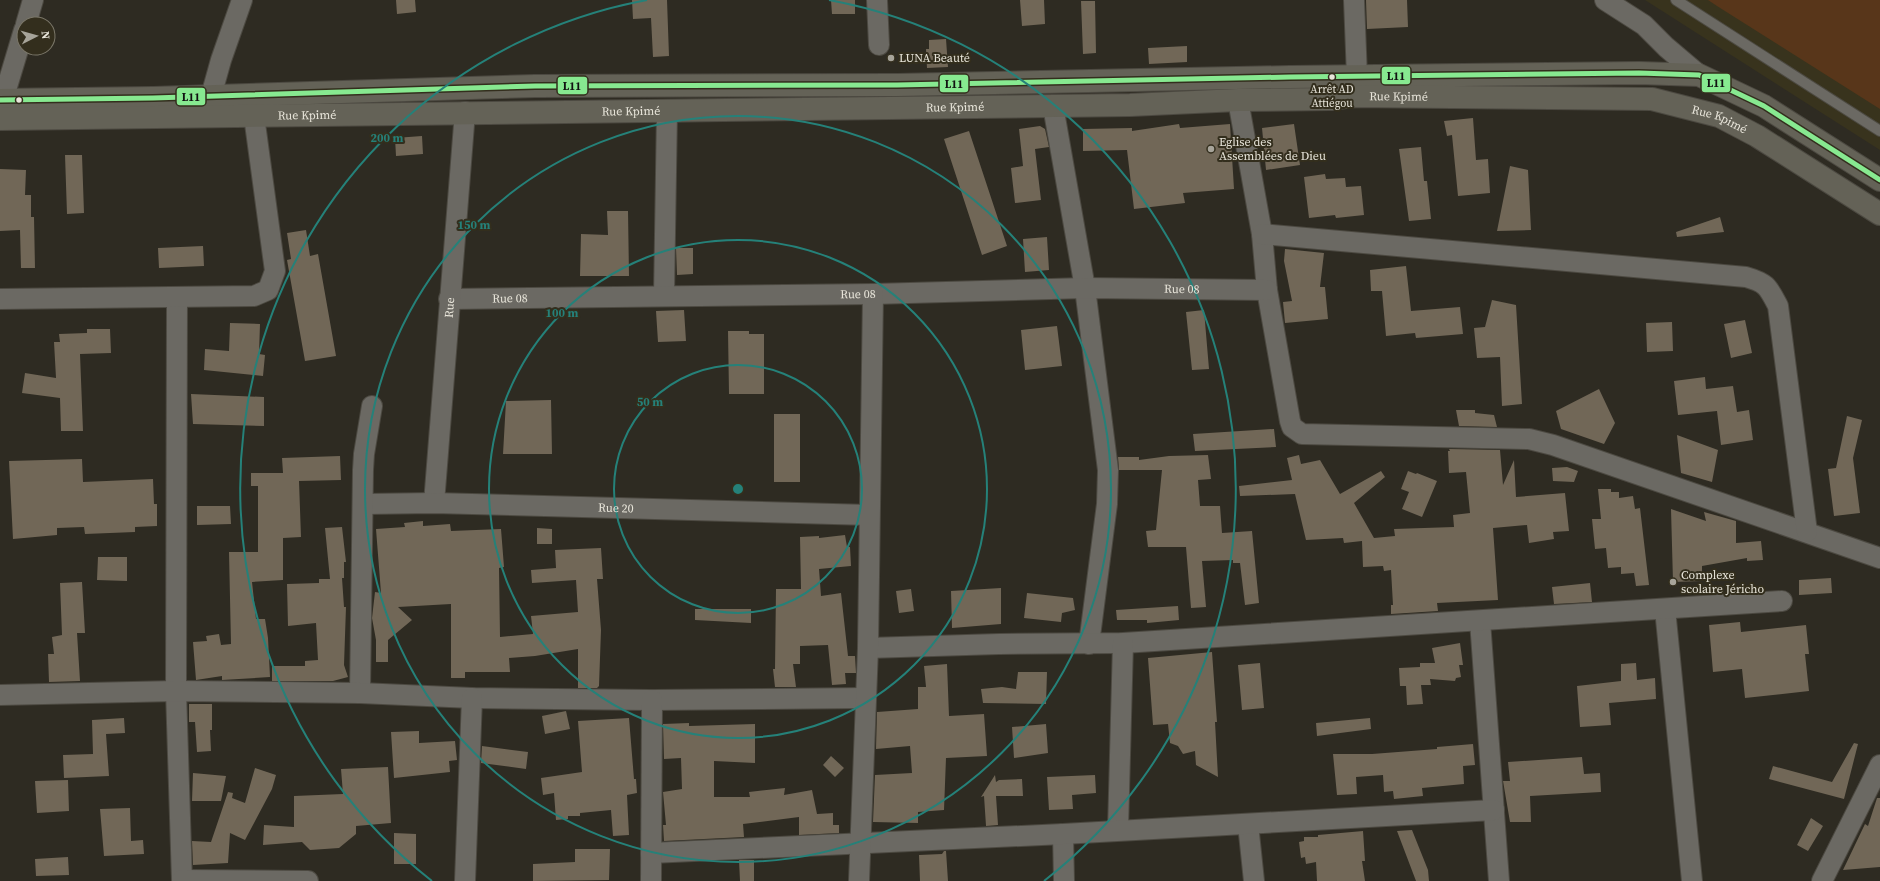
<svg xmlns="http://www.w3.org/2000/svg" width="1880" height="881" font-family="'Source Serif 4',serif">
	<rect width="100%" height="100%" fill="#2e2b22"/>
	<!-- built -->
	<path fill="#38331d" d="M1645,0H1880V150Z"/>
	<!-- green -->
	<path fill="#58361a" d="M1708,0H1880V109L1717,6Z"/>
	<!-- building -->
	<path fill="#716757" d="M396,0H415L416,12L397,14Z
		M632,0H667L669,56L653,57L651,18L633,19Z
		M831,0H855V14H832Z
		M1020,0H1044L1045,24L1022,26Z
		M1366,0H1407L1408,27L1367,29Z
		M1081,1H1095L1096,53L1083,54Z
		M946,39L948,67L927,68L926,49H929V40Z
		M1187,46V62L1149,64L1148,48Z
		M1473,118L1476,160L1488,159L1490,193L1458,196L1452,135L1447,136L1444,121Z
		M1179,124L1180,128L1230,124L1234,189L1183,193L1185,203L1134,209L1127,150L1083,151V129L1132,128V131Z
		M1294,124L1300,165L1266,170L1262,128Z
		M1040,126L1045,129L1049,147L1035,149L1041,200L1015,203L1011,168L1023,166L1019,129Z
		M969,131L1007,246L982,255L944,139Z
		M422,136L423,154L396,156L395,138Z
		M1421,147L1424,181H1427L1431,219L1409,221L1399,149Z
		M65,155H82L84,213L67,214Z
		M1510,166L1528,170L1531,230L1497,231Z
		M0,169L26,170L25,195H31V217H34L35,268H21L20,230L0,231Z
		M1325,174L1326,179L1345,178L1346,187L1361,186L1364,215L1336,218L1335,215L1309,218L1304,177Z
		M607,211H628L629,276H580L581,234L608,235Z
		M1720,217L1724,232L1677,237L1676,232Z
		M306,230L310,256L318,254L336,356L305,361L287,260L291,259L287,233Z
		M1047,237L1049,270L1025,272L1023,239Z
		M203,246L204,266L159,268L158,248Z
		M676,248H693V274L677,275Z
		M1285,249L1324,253L1320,287H1325L1328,319L1285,323L1283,302L1292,301L1284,261Z
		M1406,266L1411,311L1460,307L1463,334L1416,338L1415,333L1386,336L1382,291H1371L1370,270Z
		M1492,300L1516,305L1522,404L1502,406L1500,357L1477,358L1474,328L1485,327Z
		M684,310L686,341L658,342L656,311Z
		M1204,310L1209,369L1192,370L1186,312Z
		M1745,320L1752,353L1731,358L1724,324Z
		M1672,322L1673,351L1647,352L1646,323Z
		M230,323L260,324L259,354L265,355L263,376L204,370L205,349L229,351Z
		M1057,326L1062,366L1025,370L1021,330Z
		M87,329H110L111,353L80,354L83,431H61L60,398L22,393L25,373L56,378L54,342H60L59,334L87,333Z
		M728,331H749V334H764V394H729Z
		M1705,377L1706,389L1733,386L1737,412L1749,410L1753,440L1721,445L1717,411L1678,415L1674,381Z
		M1599,389L1615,423L1604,444L1561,429L1556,411Z
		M191,394L264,397V426L193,424Z
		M551,400L552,454H503L506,401Z
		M1456,410H1475V413L1494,415L1497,427L1459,426Z
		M774,414H800V482H774Z
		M1847,416L1862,420L1853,458L1860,513L1834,516L1828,469L1836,468Z
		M1274,429L1276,447L1195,451L1193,434Z
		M1677,435L1718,450L1712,482L1681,473Z
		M1449,449L1500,450L1503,485L1514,460L1516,497L1565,493L1569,531L1553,532L1554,539L1529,543L1527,525L1493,528L1498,600L1437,603L1438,611L1391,614V605H1393L1391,570L1384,571L1383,566L1363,567L1362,541L1344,543L1343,538L1306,540L1295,494L1240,496L1239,486L1292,480L1287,458L1299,455L1301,464L1320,460L1340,494L1381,471L1385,477L1354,503L1374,538L1395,536L1394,529L1454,527L1453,515L1470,513L1466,472L1449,473L1448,451H1450Z
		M1208,455L1211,479L1198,480L1200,506H1220L1222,533L1252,531L1259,603L1245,605L1240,563H1233V560L1202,561L1206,607L1191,608L1186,547H1148L1146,531L1156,530L1162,470H1119L1118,457H1139V460L1169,456Z
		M340,456L341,480L299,481L301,537L283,538V580L252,582L256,619H265L268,638L270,677L222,680V676L196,680L193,642L207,641L206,636L219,634L221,645L231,644L229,552H258V486H251V473H283L282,458Z
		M82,459L83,482L153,479L154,504H157V526L135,527V532L85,534L84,527L57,528V535L13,539L9,461Z
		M1567,467L1578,471L1574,482L1553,481L1552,468Z
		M1408,471L1416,474L1417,473L1437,481L1422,517L1402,509L1409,492L1401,489Z
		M1598,489H1611V492H1619V498L1633,496L1635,509L1640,508L1649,585L1636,586L1634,573L1621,574V567L1608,568L1606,548L1595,549L1592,519H1601Z
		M197,506H230L231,524L197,525Z
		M1671,509L1706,521L1704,512L1736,521V543L1761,541L1763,560L1747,561V558L1702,566V581L1673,582Z
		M423,521V526L450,524L451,531L501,529L504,567L499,568L500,637L533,634L531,616L578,612L576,580L532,583L531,570L556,568L555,550L601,548L603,579H597L601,630L599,686L597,688H578V649L535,656L509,658L510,672H465V678H451V604L398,607L412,620L388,640V662H376V640L372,618L375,592L381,593L376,529L405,527L404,523Z
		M342,527L346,562H344V578H342L344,607H346L344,665L348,677L333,681H272V666H305V661L318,660L316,623L288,626L287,584L319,583V579H330L325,528Z
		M537,528L552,529V544H537Z
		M845,535L847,547H850L851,566L819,569L821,596L841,593L848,656H855L856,673H845L846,684L832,685L828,645L800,646V664H793L796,687H775L773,669H775L776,589H801L800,537L819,536V538Z
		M98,557H127V581L97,580Z
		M1831,578L1832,593L1799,595V580Z
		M82,582L85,633H77L80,681L49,682L48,654H54L52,637L62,635L60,583Z
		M1590,583L1592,602L1554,604L1552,587Z
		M1001,588V624L952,628L951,591Z
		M911,589L914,611L899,613L896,591Z
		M1027,593L1073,598L1075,610L1062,613L1061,622L1024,618Z
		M1178,606L1179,620L1147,623V620H1117L1116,610Z
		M695,609H751V623L695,620Z
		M1740,622L1741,632L1806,625L1809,654H1805L1809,691L1745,698L1742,669L1713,672L1709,625Z
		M1460,643L1463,665H1459L1461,677L1456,678L1455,681L1430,679L1431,685H1421L1423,704L1407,705L1406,686H1400L1399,668L1420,667V663H1435L1432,648Z
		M1212,652L1217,722H1215L1218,777L1196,765L1195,751L1183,754L1178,746L1170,743L1168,724L1153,725L1148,658Z
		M1260,663L1264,708L1242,710L1238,665Z
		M1636,663L1637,680L1655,678L1656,699L1609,703L1611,725L1580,727L1577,686L1621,681V664Z
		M947,664L949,716L984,714L987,756L946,758L944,810L918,812V823L873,822L875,775L912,773L910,746L876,749L877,712L918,709V687H926L924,666Z
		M1018,672H1047L1046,704L983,703L981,689L1002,687L1016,689Z
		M189,704H212V730H210L211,751L197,752L195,722H189Z
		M566,711L570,729L545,734L542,716Z
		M124,718L125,733L106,734L109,776L64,778L63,755L93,754L92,720Z
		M629,718L634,779H636L637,793L627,795L629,835L613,836L611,810L580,813V816H568V819L556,820L554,793L543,795L541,778L582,772L578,721Z
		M1370,718L1371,729L1317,736L1316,723Z
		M689,723V726L755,724V763L714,761V797H750L749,792L785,788L784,795L812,790L817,814L833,813V825H839V833L799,835V817L743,824L744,837L664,841L663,825H666L663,792L682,789L681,758L664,759L663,724Z
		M1046,724L1048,753L1014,758L1012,727Z
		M419,731V743L455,741L457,760L449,761L450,772L394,778L391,732Z
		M1854,743L1858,744L1844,799L1769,779L1773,766L1832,782Z
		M1473,744L1475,765L1463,766L1464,784L1422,788L1423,796L1394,799L1393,791L1384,792L1383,775L1356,777L1357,794L1337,795L1333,754H1372L1437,749V747Z
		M482,746L528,752L526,769L481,763Z
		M831,756L844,768L835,777L823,765Z
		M1582,757L1584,774L1600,773L1601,792L1530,796L1531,822H1510L1503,781H1510L1508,762Z
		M388,767L391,823L356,826V834L339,848L310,850L302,842L263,845L264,825L294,827V796L343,794L341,769Z
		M255,768L276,775L272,789L245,840L230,833L228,863L193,865L192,841L211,842L228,792L233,793L232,798L245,803Z
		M193,773L226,776L221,801H192Z
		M995,775L996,782L999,780L1022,779L1023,796H996L998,825L986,826L984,796L981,797Z
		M1095,775L1096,793L1072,795L1073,809L1049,810L1047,777Z
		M68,780L69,811L37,813L35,781Z
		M1877,798H1880V867L1843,870L1865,824L1868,826Z
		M130,808L131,841L143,840L144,854L104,856L100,809Z
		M1811,818L1823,826L1808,851L1797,845Z
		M1412,830L1428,870L1429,881H1416L1397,831Z
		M1363,831L1365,861H1362L1365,881H1317L1316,862L1306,864L1305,857L1301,858L1299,842L1304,841V837H1318V835Z
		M394,833L416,834V864H394Z
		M575,849H610L609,880L533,881V864L575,862Z
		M944,851H946L948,881H920L919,855L942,854Z
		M68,857L69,875L36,876L35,859Z
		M739,860H754V881H740Z"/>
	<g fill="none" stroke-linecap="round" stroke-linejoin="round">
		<defs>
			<path id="service" d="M1676,0L1880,131"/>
			<g id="minor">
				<path d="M877,0L879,45"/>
				<path d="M1354,0L1357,77"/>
				<path d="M1605,0L1644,25L1666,47L1699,75"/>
				<path d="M26,24L33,0"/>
				<path d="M211,96L221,60L242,0"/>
				<path d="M3,100L24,30"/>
				<path d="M1238,100L1262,234L1267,290L1290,421L1292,427L1302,434L1529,439L1553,445L1880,558"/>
				<path d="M1053,106L1085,288L1108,470L1107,504L1089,644"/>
				<path d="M1262,234L1746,277C1767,283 1768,287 1778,306L1807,532"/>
				<path d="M664,296L667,111"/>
				<path d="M177,297L176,691L182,881"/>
				<path d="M0,299L254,296L268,290L275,271L254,116"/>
				<path id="s1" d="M449,299L873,294L1085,288L1267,290"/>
				<path id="s2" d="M434,503L465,112"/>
				<path id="s3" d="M364,504L434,503L869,515"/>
				<path d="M1665,609L1692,881"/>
				<path d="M1480,621L1499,881"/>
				<path d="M868,648L999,644L1123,643L1782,601"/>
				<path d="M360,693L363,470L364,454L372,406"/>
				<path d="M0,695L176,691L360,693L472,698L652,700L865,698"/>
				<path d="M1248,824L1254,881"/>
				<path d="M1118,830L1123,643"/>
				<path d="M1063,834L1064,881"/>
				<path d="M651,853L1063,834L1494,810"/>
				<path d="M182,880L308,881"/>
				<path d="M465,881L472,698"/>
				<path d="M651,881L652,700"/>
				<path d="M859,881L868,648L873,294"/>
				<path d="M1822,881L1880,765"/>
			</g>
			<g id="secondary">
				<path d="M0,100L153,98L535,86L897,85L1290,77L1639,73L1699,75L1764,106L1880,180"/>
				<path id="s4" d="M0,119L1130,105L1238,100L1331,99L1352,96L1652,99L1719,116L1757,136L1880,214"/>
			</g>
		</defs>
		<!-- service casing -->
		<use href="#service" stroke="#4c4941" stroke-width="12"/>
		<!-- minor casing -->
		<use href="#minor" stroke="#4c4941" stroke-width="22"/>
		<!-- secondary casing -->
		<use href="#secondary" stroke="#4c4941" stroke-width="24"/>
		<!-- service -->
		<use href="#service" stroke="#6b6963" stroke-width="10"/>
		<!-- minor -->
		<use href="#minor" stroke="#6b6963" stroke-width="20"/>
		<!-- secondary -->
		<use href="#secondary" stroke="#646257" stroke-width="22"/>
		<defs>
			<path id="bus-1" d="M0,100L153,98L535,86L897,85L1290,77L1639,73L1699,75L1764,106L1880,180"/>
		</defs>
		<!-- bus-1 casing -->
		<use href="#bus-1" stroke="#332e1d" stroke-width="8"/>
		<!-- bus-1 -->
		<use href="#bus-1" stroke="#87e990" stroke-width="5"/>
	</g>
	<!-- distance rings -->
	<g fill="none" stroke="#258179" stroke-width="2">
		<circle cx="738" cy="489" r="124"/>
		<circle cx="738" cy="489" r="249"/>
		<circle cx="738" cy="489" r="373"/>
		<path d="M432 881A497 497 0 0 1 647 0M829 0A497 497 0 0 1 1044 881"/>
	</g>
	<!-- markers -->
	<g fill="#a7a49a" stroke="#332e1d" stroke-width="1.5">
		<circle cx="891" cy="58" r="4"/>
		<circle cx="1211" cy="149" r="4"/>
		<circle cx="1673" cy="582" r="4"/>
	</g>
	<g fill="#e8e5da" stroke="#332e1d" stroke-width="1.5">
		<circle cx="1332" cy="77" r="3.5"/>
		<circle cx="19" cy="100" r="3.5"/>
	</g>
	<g text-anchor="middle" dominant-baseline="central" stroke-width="4" stroke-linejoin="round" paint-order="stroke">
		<!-- bus labels -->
		<g font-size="11" fill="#e8e5da" stroke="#332e1d">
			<text x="1332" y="89">Arrêt AD<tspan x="1332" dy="14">Attiégou</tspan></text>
		</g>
		<!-- poi labels -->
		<g font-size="12" fill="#e8e5da" stroke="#332e1d" text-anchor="start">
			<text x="899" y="58">LUNA Beauté</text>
			<text x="1219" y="142">Eglise des<tspan x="1219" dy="14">Assemblées de Dieu</tspan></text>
			<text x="1681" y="575">Complexe<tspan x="1681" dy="14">scolaire Jéricho</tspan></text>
		</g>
		<!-- street labels -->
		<g font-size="12" fill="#e8e5da" stroke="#332e1d">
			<text stroke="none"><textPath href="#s4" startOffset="1399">Rue Kpimé</textPath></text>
			<text stroke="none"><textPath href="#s4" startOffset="955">Rue Kpimé</textPath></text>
			<text stroke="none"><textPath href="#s4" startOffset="631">Rue Kpimé</textPath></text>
			<text stroke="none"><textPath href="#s4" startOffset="307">Rue Kpimé</textPath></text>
			<text stroke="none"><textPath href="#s4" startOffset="1723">Rue Kpimé</textPath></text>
			<text stroke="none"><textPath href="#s1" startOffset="733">Rue 08</textPath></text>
			<text stroke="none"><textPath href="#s1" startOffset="409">Rue 08</textPath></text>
			<text stroke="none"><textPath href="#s1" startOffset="61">Rue 08</textPath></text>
			<text stroke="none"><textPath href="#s2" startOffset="196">Rue</textPath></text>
			<text stroke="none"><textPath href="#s3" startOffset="252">Rue 20</textPath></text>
		</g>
	</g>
	<circle cx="738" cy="489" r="6" fill="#258179" stroke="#332e1d" stroke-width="2"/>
	<g font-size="12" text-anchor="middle" font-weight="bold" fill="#258179" stroke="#332e1d" stroke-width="4" stroke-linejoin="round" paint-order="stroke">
		<text x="387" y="142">200 m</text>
		<text x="474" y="229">150 m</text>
		<text x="562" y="317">100 m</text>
		<text x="650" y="406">50 m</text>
	</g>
	<g stroke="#332e1d" stroke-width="1.5">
		<rect x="1381" y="66" width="30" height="19" rx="4" fill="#87e990"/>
		<rect x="1701" y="73" width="30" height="20" rx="4" fill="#87e990"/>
		<rect x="939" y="74" width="30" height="19" rx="4" fill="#87e990"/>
		<rect x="557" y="76" width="31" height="19" rx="4" fill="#87e990"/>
		<rect x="176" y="87" width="30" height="19" rx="4" fill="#87e990"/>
	</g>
	<g font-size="11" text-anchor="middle" font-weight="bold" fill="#111">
		<text x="1396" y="80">L11</text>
		<text x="1716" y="87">L11</text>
		<text x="954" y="88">L11</text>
		<text x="572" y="90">L11</text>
		<text x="191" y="101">L11</text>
	</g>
	<!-- north arrow -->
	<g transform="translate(36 36) rotate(84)"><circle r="19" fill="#332e1d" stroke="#7b7769"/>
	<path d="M0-3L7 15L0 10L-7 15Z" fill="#a7a49a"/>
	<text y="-6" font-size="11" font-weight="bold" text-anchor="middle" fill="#e8e5da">N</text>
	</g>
</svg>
